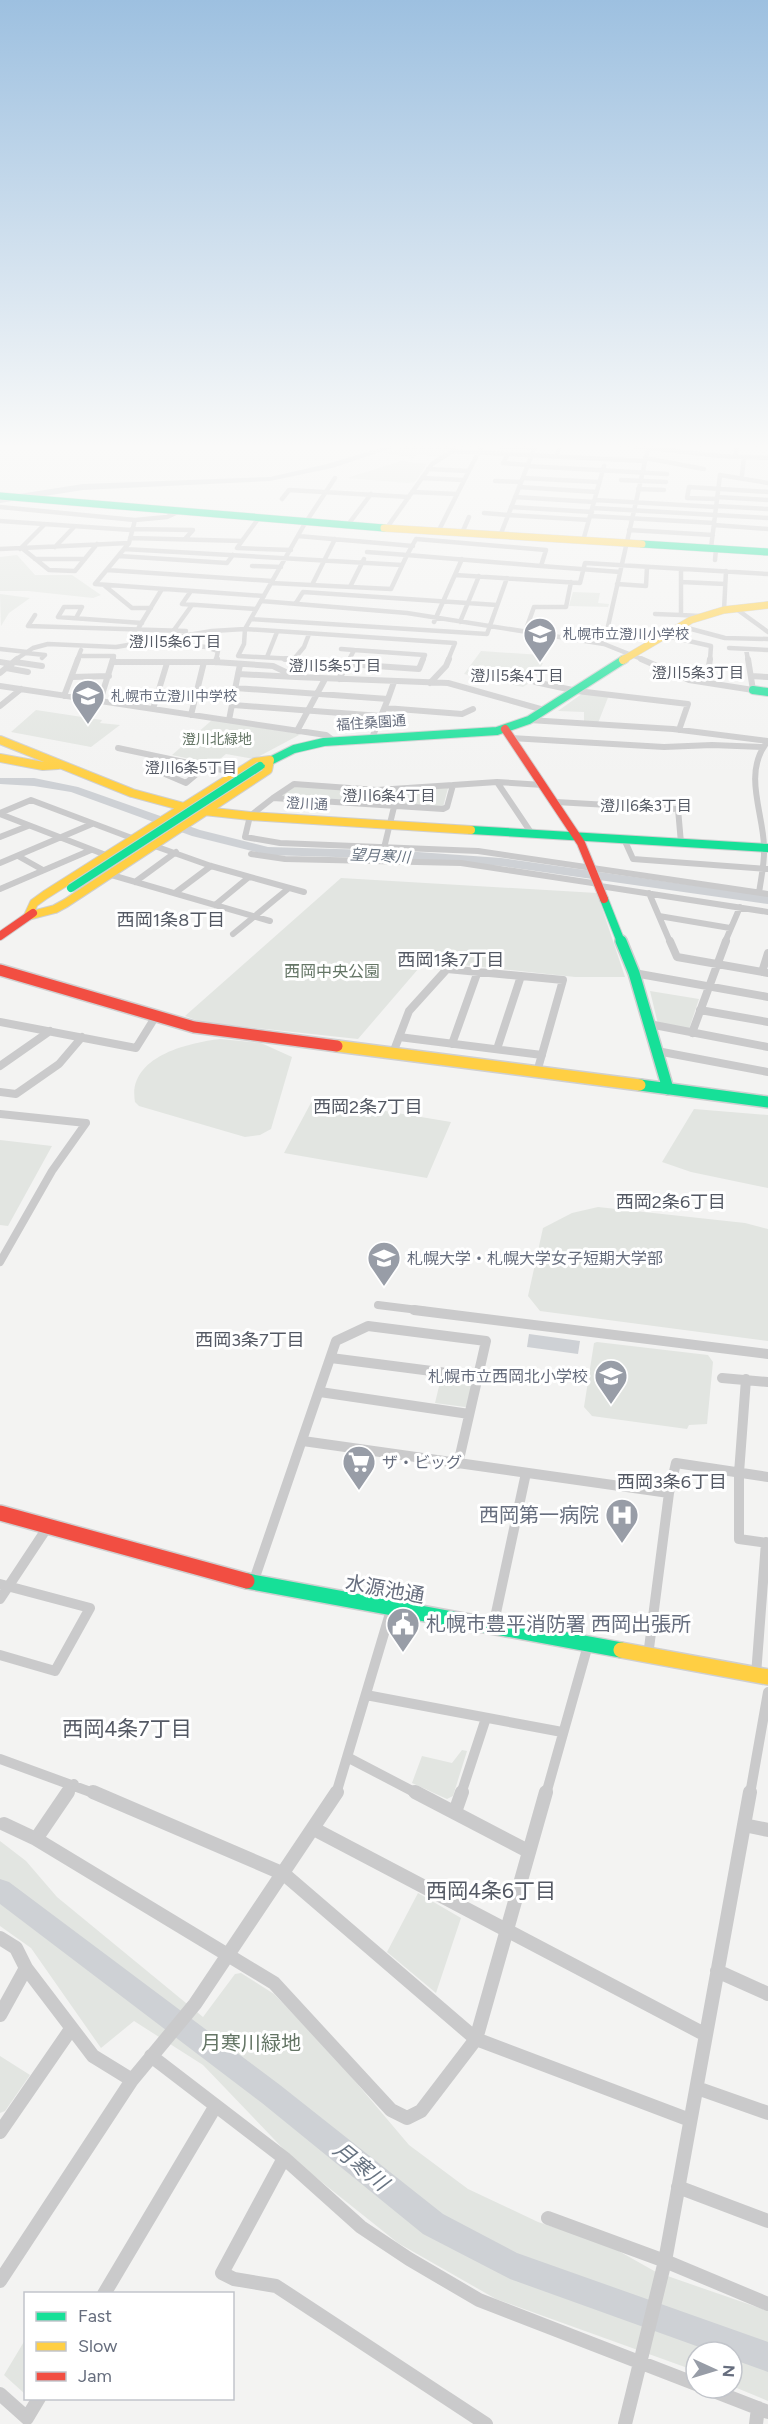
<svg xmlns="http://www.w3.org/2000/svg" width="768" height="2424" font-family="Figtree,'Noto Sans JP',sans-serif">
	<rect width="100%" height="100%" fill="#f3f3f2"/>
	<!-- green -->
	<path fill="#e2e5e1" d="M415,444H443L444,448L451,450L439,458L419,454L413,458L385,453Z
		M401,461L427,464L415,482L408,483L347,478Z
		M17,555L35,575H72L101,595L93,598L28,591H0V557Z
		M573,592L600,593L598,603L609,604L608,607L569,606Z
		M0,594L30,598L9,613L1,626Z
		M481,651L541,655L538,662L543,663L534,680L523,687L464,674Z
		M583,693L609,695L598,723L584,722V712L558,711Z
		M36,710L102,720L100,723L120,725L91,747L11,732Z
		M212,720L301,734L254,759L226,754L214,764L172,755Z
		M294,787L448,788L443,807L281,796Z
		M341,878L597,893L625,977H575L425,961L358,1039L201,1022L185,1016Z
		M650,991L699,999L689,1029L658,1024Z
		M220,1039L261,1043L292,1057L271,1129L260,1135L245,1137L139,1106L135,1102C127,1057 187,1043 220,1039Z
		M313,1099L451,1122L427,1178L284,1153Z
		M694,1109L768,1115V1188L691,1172L662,1162Z
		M0,1140L52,1146L8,1226L0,1225Z
		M598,1207L745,1223L768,1229V1341L540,1311L528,1296L543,1228L572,1213Z
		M597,1342L708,1355L713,1362L707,1424L689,1425L687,1429L592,1416L584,1407L594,1343Z
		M442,1374L472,1379L470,1406L465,1407L435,1403Z
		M462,1750L467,1751L453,1796L447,1799L412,1783L422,1756L452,1763Z
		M0,1841L26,1861L57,1897L203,2017L235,1974L241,1973L274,1994L332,2054L409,2145L468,2189L538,2222L608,2245L656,2272L768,2311V2401L732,2386V2352H696V2371L496,2299L398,2243L294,2160L203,2065L134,2021L101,2048L31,1948L0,1926Z
		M418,1893L461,1918L436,1993L387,1952Z
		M0,2056L30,2075L5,2111L0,2113Z
		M25,2340L26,2394H25L4,2375Z"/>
	<!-- water -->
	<path fill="#ced1d5" d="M529,1334L580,1341L578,1354L527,1347Z"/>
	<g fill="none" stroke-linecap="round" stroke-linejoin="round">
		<!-- river -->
		<path fill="#ced1d5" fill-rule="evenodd" d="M394,444H405L332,468L270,481L83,490L0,503V497L83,484L270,477L327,464Z
			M0,778H34L78,787L200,830L268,847L404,851L501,858L768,896V904L501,866L404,859L268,855L192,836L71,792L34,786L0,784Z
			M0,1879L9,1882L280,2085L443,2214L517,2253L768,2342V2372L732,2359V2352H713L510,2279L423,2234L262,2103L0,1904Z"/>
		<defs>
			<path id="fast-far3" d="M0,496L384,528
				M642,544L768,552"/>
			<path id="fast-far2" d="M753,690L768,692
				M264,764L294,749L324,742L497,731L529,720L623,660
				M471,830L768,848
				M604,899L621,942"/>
			<path id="fast-far1" d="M621,941L634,973L668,1089
				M640,1085L768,1102"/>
			<path id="fast" d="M247,1581L621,1650"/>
			<path id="slow-far3" d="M384,528L642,544
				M623,660L691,620L724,610L768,605"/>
			<path id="slow-far2" d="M623,660L625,659
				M0,740L132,793L195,810L250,816L471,830
				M0,758L43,766L58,765
				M270,760L268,770L66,903L55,909L28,916L34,903L45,895L255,762Z"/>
			<path id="slow-far1" d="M337,1046L640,1085"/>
			<path id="slow" d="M621,1650L768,1677"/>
			<path id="jam-far2" d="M505,729L581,843L604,899
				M0,936L33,913"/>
			<path id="jam-far1" d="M0,970L194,1027L337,1046"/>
			<path id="jam" d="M0,1513L247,1581"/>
		</defs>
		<!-- fast-far3 casing -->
		<use href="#fast-far3" stroke="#cfcfd0" stroke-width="8"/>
		<!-- fast-far2 casing -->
		<use href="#fast-far2" stroke="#cfcfd0" stroke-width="10"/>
		<!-- fast-far1 casing -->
		<use href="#fast-far1" stroke="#cfcfd0" stroke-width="14"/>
		<!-- fast casing -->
		<use href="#fast" stroke="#cfcfd0" stroke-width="18"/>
		<!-- slow-far3 casing -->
		<use href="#slow-far3" stroke="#cfcfd0" stroke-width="8"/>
		<!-- slow-far2 casing -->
		<use href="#slow-far2" stroke="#cfcfd0" stroke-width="10"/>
		<!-- slow-far1 casing -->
		<use href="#slow-far1" stroke="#cfcfd0" stroke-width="14"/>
		<!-- slow casing -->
		<use href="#slow" stroke="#cfcfd0" stroke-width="18"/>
		<!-- jam-far2 casing -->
		<use href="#jam-far2" stroke="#cfcfd0" stroke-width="10"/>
		<!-- jam-far1 casing -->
		<use href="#jam-far1" stroke="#cfcfd0" stroke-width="14"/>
		<!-- jam casing -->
		<use href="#jam" stroke="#cfcfd0" stroke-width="18"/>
		<!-- street-far4 -->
		<path stroke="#cacacb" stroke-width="4.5" d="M445,444L446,447L471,444
			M615,444L720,456L768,458
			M696,444H703
			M755,444L768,445
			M498,446L535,448
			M508,454L503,463L528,465
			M556,456L561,444
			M735,456L738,444
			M645,458L704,469
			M527,466L667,474
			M428,469L468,471
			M742,475L744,457
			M422,478L463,480
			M523,478L599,482
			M621,480L666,482
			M495,481L521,482
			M519,487L597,492
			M638,489L664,490
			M412,492L456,494
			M515,497L594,502
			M717,497L768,500
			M282,499L289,490L409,497
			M717,499L687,498L689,487L768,492
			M595,500L716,507
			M716,506L768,509
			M0,507L135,520L129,543L95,584L264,596
			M511,507L592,512
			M593,508L768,518
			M484,513L508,515
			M508,515L589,520
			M591,516L714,523
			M135,520L167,517L178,512
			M0,521L131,530
			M714,525L768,529
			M347,526L371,494
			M132,529L193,530L185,539
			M386,529L432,464L452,451L644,461
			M629,530L713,535
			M438,532L481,447L476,444
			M462,533L469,517
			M298,536L413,546
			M500,536L536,444
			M130,538L242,541L237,548L291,550
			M416,539L546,550L541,566L407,555Z
			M242,541L258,519
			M583,541L604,466
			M55,547L74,527
			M711,548L720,475L768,483
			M0,549L129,543
			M20,549L44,525
			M23,549L49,570L75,571L97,544
			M124,549L402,565
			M119,556L227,563L233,555
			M35,559H85
			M715,560L716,549
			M252,566L281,567
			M541,566L620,572
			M681,569V615L700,616
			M107,570L272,581
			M455,575L580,583L585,563L768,574
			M681,582L725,584
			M271,583L391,589L407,555L367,552
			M617,584L646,586L647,567
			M312,585L335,539
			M105,586L132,608H151
			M350,587L364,559
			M191,591L182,604L256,609
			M261,601L407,613L604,644
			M296,603L303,592L497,605
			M735,608L768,632
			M724,610L726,571
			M655,614L681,615
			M35,615L28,626L186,631
			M76,618L82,607H64L58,617L142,623
			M251,619L487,634L507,578
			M434,622L462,559
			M460,622L479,576
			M680,626L725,638L768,639
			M139,627L162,589
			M174,630L192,605
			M525,632L534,607H566L571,582
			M309,634L304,647L294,659L238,656L244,644L245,629L455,643L448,660
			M662,635L711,646L710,660
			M163,642L206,647L218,651L216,660
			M729,648L768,650
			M0,649L27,652
			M341,649L354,650
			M746,649L748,660
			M26,653L45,655L42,658
			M79,656H114L113,660
			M267,657L277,632
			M15,660L33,648L48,644L116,647L212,631L245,629L304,525L335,478
			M77,660L81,650
			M349,660L354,650L425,655L423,660
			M644,660L604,644L649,444"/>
		<!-- street-far3 -->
		<path stroke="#cacacb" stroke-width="6" d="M285,659H294
			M641,659L689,680L753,690L748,659
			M0,662L12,664
			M15,662L42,666
			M112,662H215L273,666L296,677L238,674L240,665
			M215,662L217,659
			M319,662L347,664
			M347,664L419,669L423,659
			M347,664L350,659
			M709,666L710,659
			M6,668L28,672
			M0,673L17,659
			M751,676L768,677
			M72,677L109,676
			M296,677L448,683L544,710
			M339,679L347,664
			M535,682L577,691L688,704L679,730
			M430,683L446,666L449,659
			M0,686L326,735L334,741
			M235,688L388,699L372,738
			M64,696L78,659
			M388,699L394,682
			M100,701L113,659
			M233,705L381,716
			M0,706L21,689
			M385,708L462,714L473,709
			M153,709L167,663
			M191,715L204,662
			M229,720L238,674
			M529,720L673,729L768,741
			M297,731L325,679
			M511,738L664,747L712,745L762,747
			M118,748L236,773
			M165,774L186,783L205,767
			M497,782L453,785L447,807L443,809L273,798L250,816L245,837L280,843L478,851L768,894
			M273,798L294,784L377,790L453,785
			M556,802L678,809L681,843
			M0,813L31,800L137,840
			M0,814L111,857
			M532,834L497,782L543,785
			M0,837L28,826
			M624,839L633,859L768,869
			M149,844L211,866L304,892
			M384,848L394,807
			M251,854L285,859L461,863L599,884
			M18,856L43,870
			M0,863L92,824
			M108,874L270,921
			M135,882L176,852
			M600,886L768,912
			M0,889L91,850
			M175,893L211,866
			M649,893L670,942
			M759,893C761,878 765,862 764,846C763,813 744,775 765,745
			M215,905L249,877
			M659,916L730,928
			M233,934L289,888
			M725,942L740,907"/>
		<!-- street-far2 -->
		<path stroke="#cacacb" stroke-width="8" d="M670,941L677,957L768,973
			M762,972L768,953
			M634,973L768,997
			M700,1010L768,1022
			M0,1022L136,1048L156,1016
			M649,1024L768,1047
			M692,1033L726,941
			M399,1037L542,1055
			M452,1044L478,971
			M497,1049L521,976
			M657,1051L768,1072
			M393,1053L409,1011L447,969L563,980L537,1072
			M0,1066L50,1031
			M0,1092L16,1094L59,1064L82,1037
			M0,1114L86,1123L52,1171L0,1262
			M378,1305L426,1311"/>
		<!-- street-far1 -->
		<path stroke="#cacacb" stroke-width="10" d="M414,1310L768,1354
			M331,1358L478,1377
			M722,1378L768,1382
			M746,1379L739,1473V1539L768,1543
			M320,1392L469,1414
			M303,1441L669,1493
			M253,1583L336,1341L368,1326L486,1341L458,1464
			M0,1584L90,1608L55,1671L0,1655
			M0,1599L49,1525
			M493,1627L526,1473
			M648,1656L669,1493L676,1463L768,1477
			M756,1675L766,1542
			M366,1695L562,1732
			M347,1757L418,1794
			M0,1759L96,1794
			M67,1794L74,1784
			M336,1794L391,1610
			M461,1794L486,1718
			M546,1794L588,1645
			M750,1794L768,1692"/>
		<!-- street -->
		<path stroke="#cacacb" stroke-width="14" d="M93,1792L284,1874L476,2039L690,2120
			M415,1792L528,1851
			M455,1812L462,1792
			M4,1824L36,1839L274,1983L391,2110L407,2118L421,2111L476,2039L546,1792
			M744,1825L768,1830
			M314,1829L706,2035
			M36,1839L68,1792
			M0,1938L16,1948L26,1968L93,2056L132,2080
			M717,1971L768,1994
			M0,2015L26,1968
			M151,2056L284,2158L361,2227L409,2259L479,2300L696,2384
			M697,2088L768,2113
			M0,2132L71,2029
			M284,2158L222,2273L234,2279L276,2286L486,2424
			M678,2187L768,2221
			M548,2218L665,2261L768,2304
			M0,2281L132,2080L195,2004L337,1792
			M104,2294L215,2107
			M706,2388L768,2412
			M0,2394L27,2418L39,2398
			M625,2424L665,2261L750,1792
			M756,2424L758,2408"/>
		<!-- fast-far3 -->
		<use href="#fast-far3" stroke="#16e098" stroke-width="7"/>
		<!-- fast-far2 -->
		<use href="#fast-far2" stroke="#16e098" stroke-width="8"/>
		<!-- fast-far1 -->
		<use href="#fast-far1" stroke="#16e098" stroke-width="11"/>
		<!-- fast -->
		<use href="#fast" stroke="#16e098" stroke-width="15"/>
		<!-- slow-far3 -->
		<use href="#slow-far3" stroke="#ffcf43" stroke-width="7"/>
		<!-- slow-far2 -->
		<use href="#slow-far2" stroke="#ffcf43" stroke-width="8"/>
		<!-- slow-far1 -->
		<use href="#slow-far1" stroke="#ffcf43" stroke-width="11"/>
		<!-- slow -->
		<use href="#slow" stroke="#ffcf43" stroke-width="15"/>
		<!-- jam-far2 -->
		<use href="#jam-far2" stroke="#f24e42" stroke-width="8"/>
		<!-- jam-far1 -->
		<use href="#jam-far1" stroke="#f24e42" stroke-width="11"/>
		<!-- jam -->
		<use href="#jam" stroke="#f24e42" stroke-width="15"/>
		<defs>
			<path id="fast-bridge" d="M71,888L260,766"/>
		</defs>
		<!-- fast-bridge casing -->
		<use href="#fast-bridge" stroke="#cfcfd0" stroke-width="10" stroke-linecap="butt"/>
		<!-- fast-bridge -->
		<use href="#fast-bridge" stroke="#16e098" stroke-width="8"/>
	</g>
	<!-- sky -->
	<linearGradient id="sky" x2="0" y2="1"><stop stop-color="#9dc0e0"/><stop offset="0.57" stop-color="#fafaf9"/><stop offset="1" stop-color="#fafaf9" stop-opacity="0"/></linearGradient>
	<rect width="768" height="783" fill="url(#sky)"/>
	<!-- icons -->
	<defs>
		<symbol id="school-pin" viewBox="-11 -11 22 30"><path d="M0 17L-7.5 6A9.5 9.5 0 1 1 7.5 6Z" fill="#989da7" stroke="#fff"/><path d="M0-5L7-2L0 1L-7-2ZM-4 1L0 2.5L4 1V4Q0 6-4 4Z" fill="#fff"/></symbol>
		<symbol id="university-pin" viewBox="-11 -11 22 30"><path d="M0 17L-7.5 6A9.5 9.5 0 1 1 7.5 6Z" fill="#989da7" stroke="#fff"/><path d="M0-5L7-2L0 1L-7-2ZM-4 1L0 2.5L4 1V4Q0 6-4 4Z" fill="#fff"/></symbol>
		<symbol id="supermarket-pin" viewBox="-11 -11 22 30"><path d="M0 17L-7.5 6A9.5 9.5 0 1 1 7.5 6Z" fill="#989da7" stroke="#fff"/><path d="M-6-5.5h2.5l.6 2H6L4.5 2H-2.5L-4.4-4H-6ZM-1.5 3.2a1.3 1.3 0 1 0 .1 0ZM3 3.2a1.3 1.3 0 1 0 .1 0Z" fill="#fff"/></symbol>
		<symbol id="hospital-pin" viewBox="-11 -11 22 30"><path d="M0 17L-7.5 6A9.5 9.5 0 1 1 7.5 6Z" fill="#989da7" stroke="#fff"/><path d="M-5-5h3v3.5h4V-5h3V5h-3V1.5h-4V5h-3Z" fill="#fff"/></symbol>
		<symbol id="civic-pin" viewBox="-11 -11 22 30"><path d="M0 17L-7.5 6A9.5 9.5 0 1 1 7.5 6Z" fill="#989da7" stroke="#fff"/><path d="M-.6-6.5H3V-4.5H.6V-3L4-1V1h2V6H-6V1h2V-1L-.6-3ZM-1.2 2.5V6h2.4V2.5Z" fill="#fff"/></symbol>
	</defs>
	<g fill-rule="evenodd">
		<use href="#school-pin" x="521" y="615" width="38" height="52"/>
		<use href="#school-pin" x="69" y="677" width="38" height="52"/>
		<use href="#university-pin" x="365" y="1239" width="38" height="52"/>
		<use href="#school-pin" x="592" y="1357" width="38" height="52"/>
		<use href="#supermarket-pin" x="340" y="1443" width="38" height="52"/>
		<use href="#hospital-pin" x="603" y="1496" width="38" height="52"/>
		<use href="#civic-pin" x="384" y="1605" width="38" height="52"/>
	</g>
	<g text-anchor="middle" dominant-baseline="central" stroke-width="6" stroke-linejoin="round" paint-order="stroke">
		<!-- far-poi labels -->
		<g font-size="14" fill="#676e7e" stroke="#fff" text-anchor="start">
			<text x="563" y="634">札幌市立澄川小学校</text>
			<text x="111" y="696">札幌市立澄川中学校</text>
		</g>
		<!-- far-street labels -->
		<g font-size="14" fill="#676e7e" stroke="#fff">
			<text transform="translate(371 723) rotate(-4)">福住桑園通</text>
			<text transform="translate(307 804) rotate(3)">澄川通</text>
		</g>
		<!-- far-park labels -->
		<g font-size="14" fill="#657666" stroke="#fff">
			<text x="217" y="739">澄川北緑地</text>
		</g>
		<!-- far-neighbourhood labels -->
		<g font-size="15" fill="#545964" stroke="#fff">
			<text x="175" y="642">澄川5条6丁目</text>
			<text x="335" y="666">澄川5条5丁目</text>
			<text x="698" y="673">澄川5条3丁目</text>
			<text x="517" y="676">澄川5条4丁目</text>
			<text x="191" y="768">澄川6条5丁目</text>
			<text x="389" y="796">澄川6条4丁目</text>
			<text x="646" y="806">澄川6条3丁目</text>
		</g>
		<!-- far-water labels -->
		<g font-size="15" font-style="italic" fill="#687482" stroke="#fff">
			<text transform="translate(380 856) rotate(3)">望月寒川</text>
		</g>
		<!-- park labels -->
		<g font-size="16" fill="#657666" stroke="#fff">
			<text x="332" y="971">西岡中央公園</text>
		</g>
		<!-- poi labels -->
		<g font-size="16" fill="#676e7e" stroke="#fff" text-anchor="start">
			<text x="407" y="1258">札幌大学・札幌大学女子短期大学部</text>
			<text x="588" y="1376" text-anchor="end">札幌市立西岡北小学校</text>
			<text x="382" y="1462">ザ・ビッグ</text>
		</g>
		<!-- neighbourhood labels -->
		<g font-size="18" fill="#545964" stroke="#fff">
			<text x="171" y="920">西岡1条8丁目</text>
			<text x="451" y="960">西岡1条7丁目</text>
			<text x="368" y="1107">西岡2条7丁目</text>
			<text x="671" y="1202">西岡2条6丁目</text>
			<text x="250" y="1340">西岡3条7丁目</text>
			<text x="672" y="1482">西岡3条6丁目</text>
		</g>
		<!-- near-poi labels -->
		<g font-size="20" fill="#676e7e" stroke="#fff" text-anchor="end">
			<text x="599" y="1515">西岡第一病院</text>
			<text x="426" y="1624" text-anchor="start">札幌市豊平消防署 西岡出張所</text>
		</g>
		<!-- near-street labels -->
		<g font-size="20" fill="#676e7e" stroke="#fff">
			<text transform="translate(385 1589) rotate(10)">水源池通</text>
		</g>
		<!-- near-park labels -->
		<g font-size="20" fill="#657666" stroke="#fff">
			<text x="251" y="2043">月寒川緑地</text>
		</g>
		<!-- near-neighbourhood labels -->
		<g font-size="21" fill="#545964" stroke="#fff">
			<text x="127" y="1728">西岡4条7丁目</text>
			<text x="491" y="1890">西岡4条6丁目</text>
		</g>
		<!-- near-water labels -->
		<g font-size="21" font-style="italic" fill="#687482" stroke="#fff">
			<text transform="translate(361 2166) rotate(39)">月寒川</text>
		</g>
	</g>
	<!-- legend -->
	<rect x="24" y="2292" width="210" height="108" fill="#ffffff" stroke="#c2c5cb" stroke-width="1.5"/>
	<rect x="36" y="2312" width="30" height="9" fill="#16e098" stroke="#c2c5cb" stroke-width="1.5"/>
	<text x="78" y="2322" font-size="18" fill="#676e7e">Fast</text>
	<rect x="36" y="2342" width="30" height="9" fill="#ffcf43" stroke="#c2c5cb" stroke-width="1.5"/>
	<text x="78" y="2352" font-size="18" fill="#676e7e">Slow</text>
	<rect x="36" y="2372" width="30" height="9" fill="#f24e42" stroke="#c2c5cb" stroke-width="1.5"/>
	<text x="78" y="2382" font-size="18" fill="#676e7e">Jam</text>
	<!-- north arrow -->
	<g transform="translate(714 2370) rotate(94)"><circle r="28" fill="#ffffff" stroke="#c2c5cb" stroke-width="1.5"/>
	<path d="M0-4.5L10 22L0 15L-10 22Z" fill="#989da7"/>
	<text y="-9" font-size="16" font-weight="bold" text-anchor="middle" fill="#676e7e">N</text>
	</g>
</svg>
